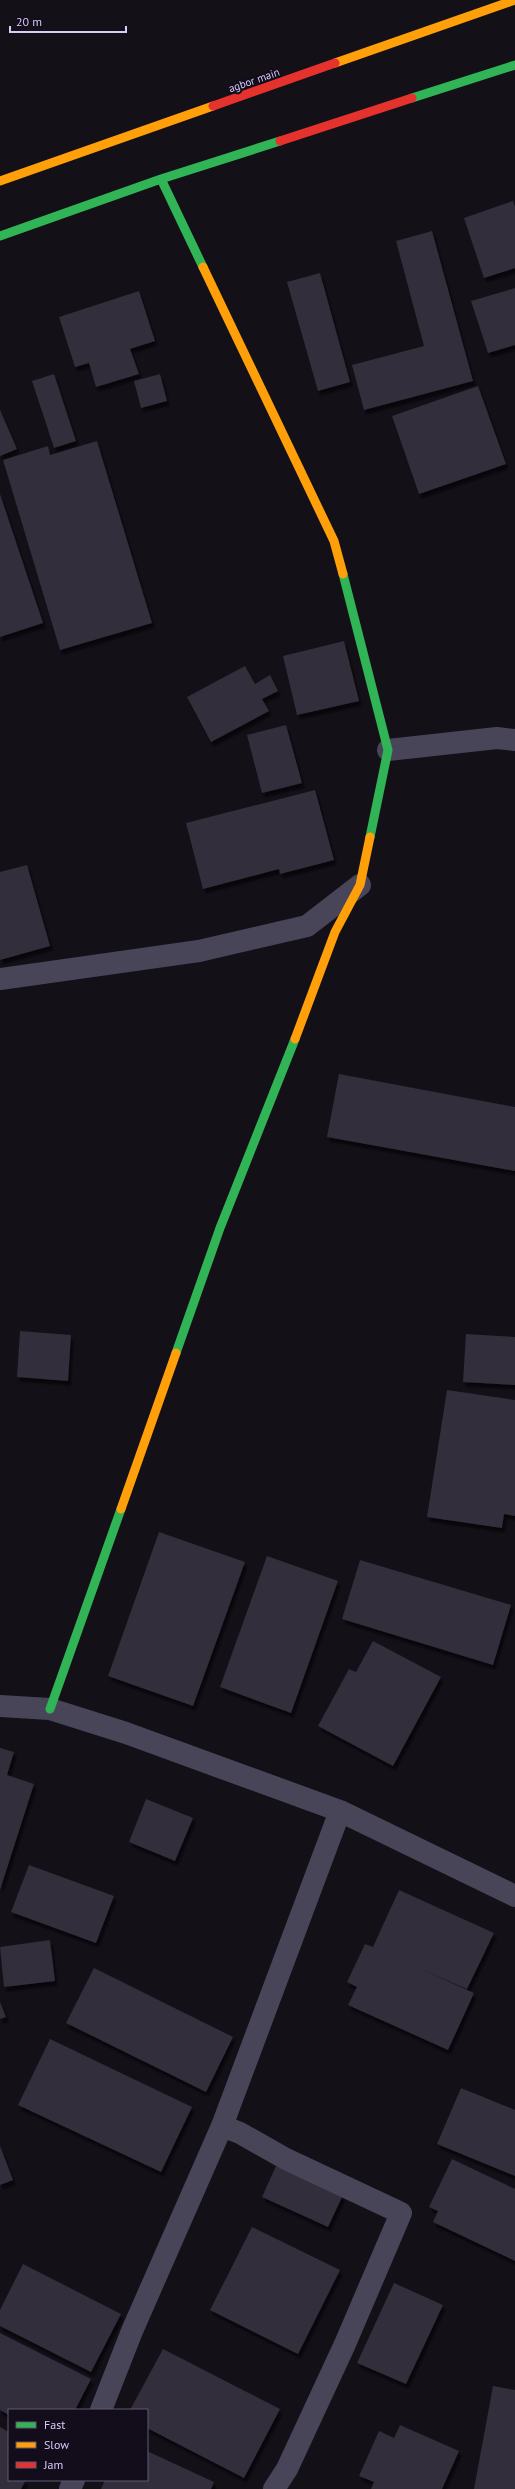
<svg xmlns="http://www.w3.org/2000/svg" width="515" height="2489" font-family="'PT Sans',sans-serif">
	<defs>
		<filter id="shadow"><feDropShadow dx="2.5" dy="4.5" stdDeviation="1" flood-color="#0009"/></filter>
	</defs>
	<rect width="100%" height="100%" fill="#131018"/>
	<!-- building -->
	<path fill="#322d3a" filter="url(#shadow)" d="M513,201L515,207V268L484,278L464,218Z
		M432,231L473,381L364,410L352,365L424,346L396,241Z
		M320,273L350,382L318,391L287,282Z
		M515,288V345L488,353L471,301Z
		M139,291L155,341L130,349L139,374L96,387L89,363L75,367L59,317Z
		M54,374L76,441L54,448L32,381Z
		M160,374L167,401L141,408L134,381Z
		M478,386L506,464L419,494L392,416Z
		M0,410L17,449L0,456Z
		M97,441L152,623L60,650L3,460L48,446L50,455Z
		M0,494L43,623L0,637Z
		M344,641L359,701L297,715L283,656Z
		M245,666L255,684L270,675L278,691L262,699L269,711L211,742L187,697Z
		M286,725L302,783L262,793L247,735Z
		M315,790L334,860L280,874L279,869L203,889L186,823Z
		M27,865L50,946L0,960V872Z
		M339,1074L515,1107V1171L327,1137Z
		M20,1331L71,1335L68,1381L17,1377Z
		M466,1334L515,1337V1385L463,1382Z
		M447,1390L515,1400V1516L504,1514L502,1528L427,1517Z
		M159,1532L245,1562L193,1706L108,1676Z
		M267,1556L338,1581L291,1713L220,1687Z
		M360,1560L511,1605L493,1665L342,1619Z
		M373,1641L441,1677L393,1766L318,1726L349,1669L356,1672Z
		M0,1748L14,1752L7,1775L34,1784L0,1890Z
		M146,1799L193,1818L175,1861L129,1842Z
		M29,1865L114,1896L96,1943L11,1912Z
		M399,1890L494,1933L467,1989L423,1970L474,1993L448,2050L348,2005L357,1987L347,1982L365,1944L373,1947Z
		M50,1940L55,1981L4,1987L0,1947Z
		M94,1968L233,2037L206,2092L66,2023Z
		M0,2002L6,2017L0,2019Z
		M50,2039L192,2107L161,2172L18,2105Z
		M461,2088L515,2110V2176L437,2144Z
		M0,2146L13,2180L0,2185Z
		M452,2159L515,2189V2261L433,2222L438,2211L429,2207Z
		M276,2166L343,2195L328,2227L262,2197Z
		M252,2227L340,2270L298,2354L210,2310Z
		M23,2264L121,2314L91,2372L0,2326V2310Z
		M394,2283L443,2305L406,2384L357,2363Z
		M0,2333L91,2379L75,2410H9V2415L0,2410Z
		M163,2349L280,2409L244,2478L147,2428V2410H130Z
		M493,2386L515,2390V2489H474Z
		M400,2425L459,2451L442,2489H371L374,2482L359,2476L379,2431L394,2438Z
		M0,2427L9,2432V2480H26L21,2489H0Z
		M147,2451L214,2482L211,2489H101L105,2480H147Z"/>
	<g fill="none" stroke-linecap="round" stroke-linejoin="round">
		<!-- street -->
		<path stroke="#494558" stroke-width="22" d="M388,750L497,738L515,740
			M0,979L199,951L307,926L360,885
			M0,1706L50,1709L126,1733L340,1811L515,1896
			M222,2126L240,2133L286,2159L401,2213L345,2344L287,2469L274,2489
			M101,2410L132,2331L222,2126L340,1811
			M70,2489L74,2480"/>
		<!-- fast -->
		<path stroke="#30b455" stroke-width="9" d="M412,98L515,65
			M161,179L203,267
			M0,236L161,179L280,141
			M343,574L388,750L370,837
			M176,1353L220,1228L295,1039
			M50,1709L121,1509"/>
		<!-- slow -->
		<path stroke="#ff9f0a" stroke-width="9" d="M335,63L515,0
			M0,181L213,106
			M203,267L334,541L343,574
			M295,1039L335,932L360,885L370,837
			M121,1509L176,1353"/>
		<!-- jam -->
		<path stroke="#e5322d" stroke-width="9" d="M213,106L335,63
			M280,141L412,98"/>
	</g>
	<g text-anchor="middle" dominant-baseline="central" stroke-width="4" stroke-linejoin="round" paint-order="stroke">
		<!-- street labels -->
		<g font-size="11" fill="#d9cbfa" stroke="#120c1b">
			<text transform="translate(254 80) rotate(-19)">agbor main</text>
		</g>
	</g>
	<!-- legend -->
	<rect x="8" y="2409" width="140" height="72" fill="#120c1b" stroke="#625874"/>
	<rect x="16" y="2422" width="20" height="6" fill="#30b455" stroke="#625874"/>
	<text x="44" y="2429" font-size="12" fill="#d9cbfa">Fast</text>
	<rect x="16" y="2442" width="20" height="6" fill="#ff9f0a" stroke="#625874"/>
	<text x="44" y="2449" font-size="12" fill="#d9cbfa">Slow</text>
	<rect x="16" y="2462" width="20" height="6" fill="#e5322d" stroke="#625874"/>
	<text x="44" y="2469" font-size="12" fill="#d9cbfa">Jam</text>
	<!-- scale -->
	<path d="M10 26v6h116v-6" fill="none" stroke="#d9cbfa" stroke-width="2"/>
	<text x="16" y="26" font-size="12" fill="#d9cbfa" stroke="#120c1b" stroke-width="3" paint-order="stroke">20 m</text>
</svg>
